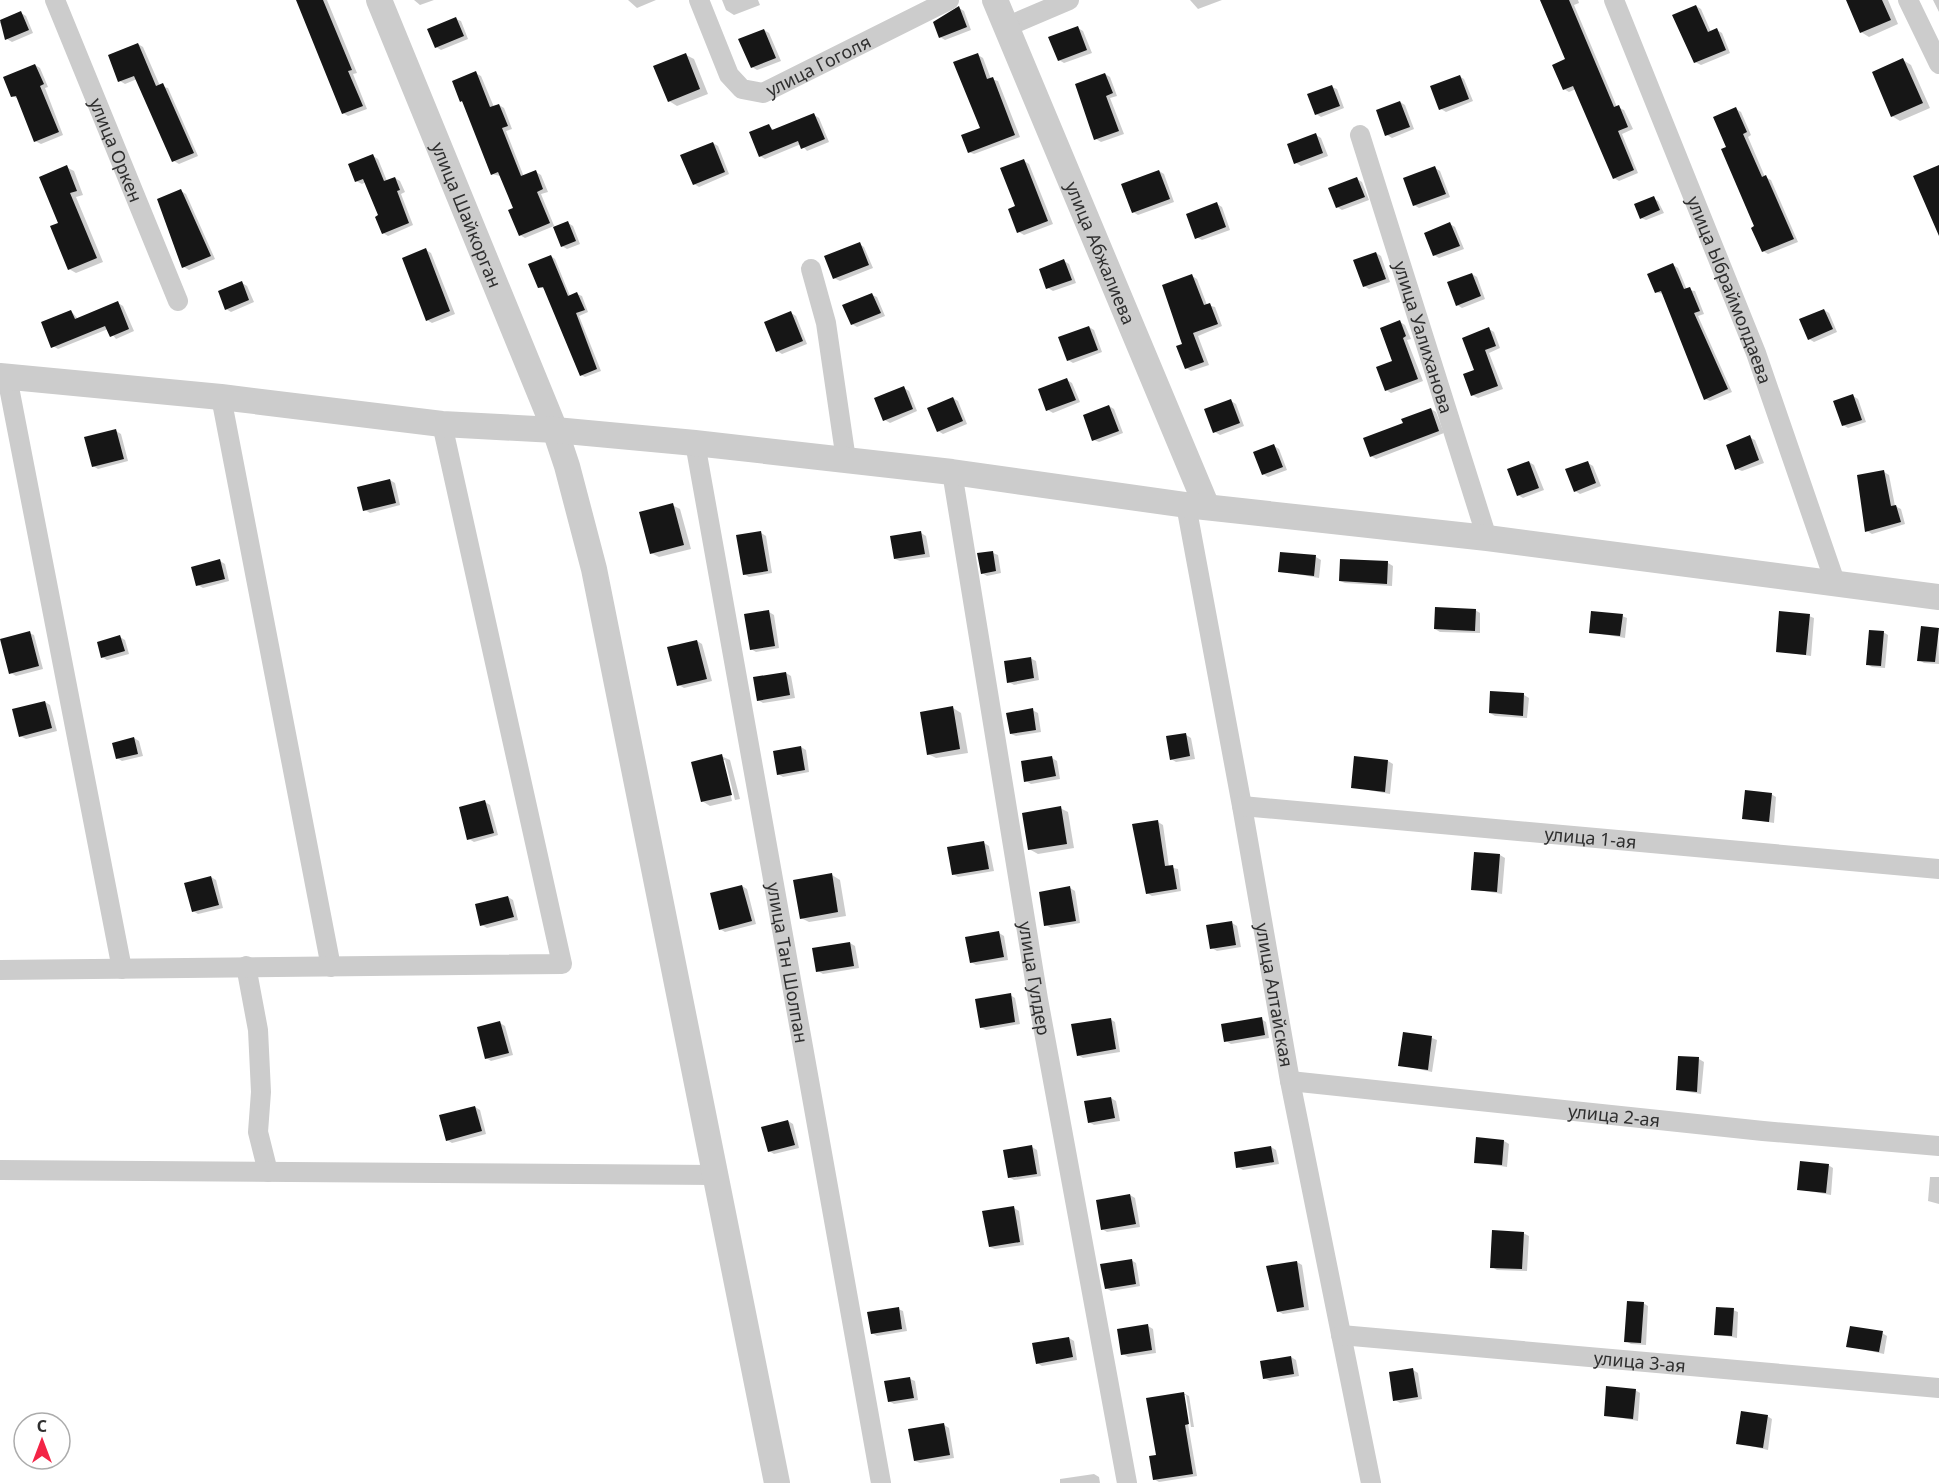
<svg xmlns="http://www.w3.org/2000/svg" width="1939" height="1483" font-family="'Noto Sans',sans-serif">
	<rect width="100%" height="100%" fill="#fff"/>
	<!-- shadow -->
	<path fill="#0003" d="M297,0H327L357,73L353,74L367,109L348,116L343,113Z
		M414,0H434L420,5Z
		M628,0H656L637,8Z
		M722,0H758L760,5L734,15L726,10Z
		M1190,0H1222L1198,9Z
		M1540,0H1578L1579,3L1574,5L1617,107L1624,110L1633,129L1622,134L1638,173L1619,181L1614,178L1576,89L1569,92L1564,89L1567,60Z
		M1847,0H1888L1898,24L1869,37L1861,32Z
		M1933,0H1939V13V12Z
		M1696,6L1701,9L1711,32L1717,30L1722,33L1730,53L1701,65L1695,62Z
		M959,8L964,11L971,30L945,40L940,37Z
		M21,13L26,16L33,33L12,42L7,39L0,22Z
		M456,19L461,21L468,39L441,50L436,47Z
		M1078,28L1083,31L1092,53L1064,63L1059,60Z
		M764,30L769,33L781,61L757,70L752,67Z
		M138,44L143,47L160,86L168,88L198,156L179,164L174,161L137,79L125,84L120,81Z
		M686,55L694,59L708,94L677,106L669,101Z
		M978,55L983,58L991,79L998,81L1020,137L974,154L969,152L982,129Z
		M1903,60L1911,65L1930,108L1900,121L1892,116Z
		M35,65L40,68L48,87L45,88L63,135L41,144L35,141L18,99L13,96Z
		M475,73L481,76L494,107L499,105L504,108L512,129L506,131L524,177L536,172L541,175L548,192L541,194L555,228L568,223L573,226L580,244L567,249L562,246L554,226L525,238L520,235L515,209L500,176L492,174L464,103L461,101Z
		M1105,74L1110,77L1117,96L1110,98L1124,134L1101,142L1096,139Z
		M1459,76L1464,79L1473,101L1446,112L1441,109Z
		M1332,87L1337,89L1344,108L1321,117L1316,114Z
		M1400,102L1405,105L1414,129L1392,138L1387,135Z
		M1736,109L1741,112L1751,135L1748,137L1765,177L1771,180L1798,242L1768,254L1763,251L1728,148Z
		M814,115L819,118L829,142L807,151L801,144L765,159L760,156L769,126L775,131Z
		M1316,135L1321,138L1328,156L1301,166L1296,163Z
		M713,143L718,146L729,174L699,187L694,184Z
		M373,156L378,159L387,181L395,178L400,181L405,192L401,194L413,225L388,236L383,233L380,216L366,182L362,184L356,181Z
		M1024,161L1029,164L1053,224L1024,235L1019,232L1017,207Z
		M66,167L74,171L83,195L76,197L103,262L76,273L69,269L60,224Z
		M1435,168L1440,171L1450,197L1419,208L1414,205Z
		M1159,171L1164,174L1174,202L1138,215L1133,212Z
		M1357,179L1362,182L1369,200L1342,210L1337,207Z
		M181,191L186,194L215,259L189,270L184,267Z
		M1653,198L1658,201L1664,213L1646,220L1641,218Z
		M1217,204L1222,207L1230,230L1202,240L1196,237Z
		M1450,224L1455,227L1464,249L1439,258L1434,255Z
		M859,244L864,247L873,268L840,281L834,278L826,257Z
		M426,250L431,253L455,314L432,323L427,320Z
		M1376,253L1381,256L1390,282L1369,289L1364,286Z
		M551,256L555,259L570,296L577,294L582,296L588,312L579,316L601,371L585,377L581,375L545,289L539,287Z
		M1064,261L1069,264L1076,283L1053,291L1048,288L1041,270Z
		M1673,265L1678,268L1687,290L1695,291L1704,314L1698,316L1732,392L1710,401L1705,399L1663,294L1656,292Z
		M1472,274L1477,277L1485,299L1462,308L1457,305Z
		M1192,276L1197,279L1207,305L1215,307L1222,326L1198,336L1209,365L1191,371L1186,368L1184,345Z
		M242,283L247,286L254,302L231,312L226,309Z
		M872,295L877,297L885,316L857,327L852,324Z
		M118,303L123,306L134,331L116,339L108,329L58,349L53,346L71,311L78,319Z
		M1824,310L1829,313L1837,332L1814,342L1809,339Z
		M791,313L796,316L807,344L782,354L777,351Z
		M1400,322L1405,325L1411,339L1407,340L1423,381L1391,393L1386,390Z
		M1089,327L1094,330L1102,352L1073,363L1068,360Z
		M1489,329L1494,332L1500,348L1489,353L1503,389L1478,398L1472,395L1476,371Z
		M1067,380L1072,383L1080,402L1053,413L1048,410Z
		M904,388L909,391L917,411L890,423L885,420Z
		M1853,396L1858,399L1866,422L1848,428L1843,425Z
		M953,398L958,401L967,424L943,434L938,431Z
		M1231,401L1236,404L1244,426L1220,435L1215,432Z
		M1109,406L1114,409L1123,433L1099,442L1094,440Z
		M1431,409L1436,412L1444,433L1376,459L1371,456L1404,424Z
		M116,431L121,434L128,461L98,469L93,466Z
		M1749,437L1755,440L1764,463L1742,471L1737,469Z
		M1274,446L1279,449L1287,470L1268,477L1263,474Z
		M1529,462L1534,465L1544,490L1523,498L1518,495Z
		M1588,463L1593,466L1601,486L1580,494L1575,491Z
		M1884,472L1889,475L1895,506L1901,509L1905,524L1872,534L1867,531Z
		M390,480L395,483L400,505L370,513L365,510Z
		M672,505L680,509L691,549L659,557L651,553Z
		M761,533L766,536L772,573L749,577L744,574Z
		M921,533L926,536L930,557L900,561L895,559Z
		M993,553L998,555L1001,573L987,576L982,573Z
		M1316,557L1321,560L1319,578L1279,571Z
		M220,561L225,564L229,581L203,588L198,585Z
		M1388,563L1393,566L1392,586L1345,583L1340,581Z
		M1475,610L1480,613V633L1440,632L1435,629Z
		M769,612L774,615L779,648L756,652L751,649Z
		M1622,616L1627,618L1625,638L1590,632Z
		M1809,616L1814,618L1811,656L1777,651Z
		M1938,630L1939,664L1924,663L1919,660Z
		M1883,632L1888,635L1885,668L1872,667L1867,664Z
		M29,633L34,635L43,669L16,676L11,673Z
		M120,637L125,640L129,654L107,660L102,657Z
		M697,641L702,644L712,681L684,688L679,685Z
		M1030,658L1036,661L1039,680L1014,685L1009,682Z
		M786,673L791,676L795,698L763,703L758,700Z
		M1524,695L1529,698L1527,718L1495,716L1490,713Z
		M45,702L50,705L57,731L26,739L20,736Z
		M953,708L961,713L968,753L936,758L928,754Z
		M1032,710L1038,713L1041,732L1016,736L1011,734Z
		M1186,735L1191,738L1195,759L1176,762L1171,759Z
		M134,738L139,741L143,756L122,761L117,758Z
		M801,747L806,750L809,772L783,777L778,774Z
		M721,756L730,760L740,799L735,800L725,760H722L732,801L710,806L702,801Z
		M1052,758L1057,761L1060,779L1031,784L1026,781Z
		M1388,761L1393,764L1390,794L1352,787Z
		M1771,794L1776,797L1774,823L1743,818Z
		M485,802L490,805L498,835L474,842L469,839Z
		M1060,808L1068,812L1074,848L1038,854L1029,849Z
		M1158,822L1163,825L1169,867L1178,869L1181,891L1152,896L1147,893Z
		M984,843L989,846L994,871L958,877L953,874Z
		M1500,855L1505,858L1502,894L1473,889Z
		M832,875L840,880L846,916L809,922L801,918Z
		M211,877L216,880L223,908L198,914L193,911Z
		M742,886L747,889L756,924L725,932L720,929Z
		M1070,888L1075,891L1080,923L1051,928L1046,925Z
		M508,897L513,900L518,920L487,928L482,925Z
		M1232,923L1237,926L1241,947L1217,951L1212,948Z
		M999,933L1004,936L1008,960L976,965L971,962Z
		M850,943L855,946L859,968L823,974L818,971Z
		M1010,995L1015,998L1020,1024L986,1030L981,1027Z
		M1110,1019L1115,1022L1120,1052L1083,1058L1078,1055Z
		M1261,1019L1266,1022L1269,1038L1231,1044L1226,1041Z
		M500,1023L505,1026L513,1055L491,1061L486,1058Z
		M1432,1038L1437,1040L1432,1072L1400,1065Z
		M1699,1059L1704,1062L1701,1094L1677,1090Z
		M1111,1098L1116,1101L1120,1121L1094,1125L1089,1122Z
		M475,1107L480,1110L486,1134L452,1143L447,1140Z
		M788,1121L793,1124L799,1148L774,1154L769,1151Z
		M1504,1141L1509,1144L1507,1167L1475,1162Z
		M1032,1147L1037,1150L1041,1176L1014,1180L1009,1177Z
		M1271,1147L1276,1150L1279,1164L1243,1170L1238,1167Z
		M1828,1165L1833,1168L1831,1195L1798,1189Z
		M1930,1177H1939V1204L1928,1201Z
		M1130,1195L1135,1198L1140,1227L1107,1232L1102,1229Z
		M1014,1208L1019,1211L1024,1245L995,1249L990,1247Z
		M1523,1233L1529,1236L1527,1271L1497,1270L1492,1267Z
		M1131,1260L1136,1263L1140,1286L1111,1291L1106,1288Z
		M1297,1262L1302,1265L1309,1310L1283,1314L1278,1311Z
		M1643,1303L1648,1306L1646,1345L1631,1344L1626,1341Z
		M898,1309L903,1311L907,1331L877,1336L872,1333Z
		M1733,1310L1738,1312L1737,1338L1716,1334Z
		M1148,1326L1153,1329L1156,1353L1128,1357L1123,1354Z
		M1882,1333L1887,1336L1884,1354L1848,1346Z
		M1069,1338L1074,1341L1077,1360L1042,1366L1037,1363Z
		M1291,1357L1296,1360L1299,1376L1270,1381L1264,1378Z
		M1413,1370L1418,1373L1422,1399L1400,1403L1395,1400Z
		M910,1379L915,1381L918,1400L894,1404L889,1401Z
		M1635,1390L1640,1393L1638,1421L1605,1415Z
		M1183,1393L1189,1396L1194,1427H1191L1186,1395H1183L1197,1476L1159,1482L1154,1479L1151,1457L1158,1456L1148,1399Z
		M1767,1416L1772,1419L1768,1450L1738,1443Z
		M944,1425L949,1428L954,1458L920,1463L915,1461Z
		M1094,1474L1099,1477L1100,1483H1060V1479Z"/>
	<!-- building -->
	<path fill="#161616" d="M296,0H323L352,70L348,71L363,106L342,114Z
		M1540,0H1569L1614,107L1619,105L1628,127L1618,131L1634,170L1613,179L1573,86L1563,90L1552,65L1565,59Z
		M1846,0H1882L1891,20L1860,33Z
		M1696,5L1708,32L1717,28L1726,50L1694,63L1672,15Z
		M959,6L967,27L939,38L933,22Z
		M21,11L29,30L5,40L0,20Z
		M456,17L464,36L435,48L427,29Z
		M1078,26L1087,50L1058,61L1048,37Z
		M764,29L776,58L751,68L738,39Z
		M138,43L156,86L163,83L194,153L172,162L134,76L118,82L108,55Z
		M686,53L700,89L668,102L653,66Z
		M978,53L987,79L993,77L1015,135L968,153L961,135L980,128L953,62Z
		M1903,58L1923,103L1891,117L1872,72Z
		M35,64L44,84L40,86L59,132L34,142L16,96L11,97L3,77Z
		M476,71L490,107L499,104L508,126L502,128L521,176L536,170L543,189L537,192L550,223L519,236L508,210L513,208L498,172L491,175L462,101L460,102L452,81Z
		M1105,73L1113,93L1106,96L1119,131L1094,140L1075,84Z
		M1460,75L1469,99L1439,110L1430,86Z
		M1332,85L1340,106L1315,115L1307,94Z
		M1400,101L1410,127L1385,136L1376,110Z
		M1736,107L1747,132L1743,134L1762,177L1766,175L1794,239L1762,252L1751,228L1754,226L1721,149L1726,147L1713,117Z
		M814,113L825,139L801,149L798,141L759,157L749,132L769,124L772,130Z
		M1316,133L1323,153L1294,164L1287,144Z
		M713,142L725,172L693,185L680,155Z
		M373,154L384,181L395,177L400,190L397,191L409,223L382,234L375,217L378,215L363,179L355,182L348,164Z
		M1024,159L1048,221L1017,233L1008,209L1015,206L1000,168Z
		M67,165L77,191L70,193L97,258L68,270L50,226L58,223L39,177Z
		M1939,165V236L1913,176Z
		M1435,166L1446,194L1413,206L1403,178Z
		M1159,170L1170,199L1132,213L1121,184Z
		M1357,177L1365,197L1336,208L1328,188Z
		M181,189L211,256L182,268L157,199Z
		M1654,196L1660,210L1640,219L1634,204Z
		M1217,202L1226,227L1195,239L1186,214Z
		M568,221L576,241L561,247L553,227Z
		M1450,222L1460,246L1433,256L1424,233Z
		M860,242L869,265L833,279L824,256Z
		M426,248L450,311L426,321L402,258Z
		M1376,252L1386,279L1363,287L1353,260Z
		M551,255L568,296L577,292L585,310L576,313L597,369L580,376L543,287L538,288L528,264Z
		M1064,259L1072,280L1046,289L1039,269Z
		M1673,263L1684,289L1690,287L1700,311L1694,313L1728,389L1704,400L1661,291L1655,293L1647,274Z
		M1472,273L1481,296L1456,306L1447,282Z
		M1192,274L1204,305L1210,303L1218,324L1193,333L1204,362L1185,369L1176,346L1182,344L1162,285Z
		M242,281L249,300L225,310L218,291Z
		M872,293L881,313L851,325L842,305Z
		M118,301L129,329L110,337L105,326L51,348L41,322L71,310L75,319Z
		M1824,309L1833,329L1808,340L1799,319Z
		M791,311L803,341L776,352L764,322Z
		M1400,320L1406,336L1403,338L1418,379L1385,391L1376,367L1392,361L1380,328Z
		M1089,326L1098,350L1067,361L1058,337Z
		M1489,327L1496,346L1485,350L1498,386L1471,396L1463,374L1474,370L1462,338Z
		M1067,378L1076,400L1046,411L1038,389Z
		M904,386L913,409L883,421L874,398Z
		M1853,394L1862,420L1842,426L1833,401Z
		M953,397L963,421L937,432L927,408Z
		M1231,399L1240,423L1213,433L1204,409Z
		M1109,405L1119,431L1092,441L1083,415Z
		M1431,408L1439,431L1370,457L1363,438L1403,423L1401,419Z
		M116,429L124,459L92,467L84,437Z
		M1750,435L1759,460L1735,470L1726,445Z
		M1274,444L1283,467L1262,475L1253,452Z
		M1529,461L1539,488L1517,496L1507,469Z
		M1588,461L1596,483L1574,492L1565,469Z
		M1884,470L1891,506L1896,505L1901,522L1865,532L1857,475Z
		M390,479L396,503L363,511L357,487Z
		M673,503L684,545L650,554L639,512Z
		M761,531L768,571L743,575L736,535Z
		M921,531L925,554L894,559L890,536Z
		M993,551L996,571L981,574L977,553Z
		M1280,552L1316,555L1314,576L1278,572Z
		M220,559L225,579L196,586L191,567Z
		M1340,559L1388,561L1387,584L1339,581Z
		M1435,607L1476,609L1475,631L1434,629Z
		M769,610L775,646L750,650L744,614Z
		M1591,611L1623,614L1620,636L1589,633Z
		M1779,611L1810,614L1806,655L1776,652Z
		M1921,626L1939,628L1935,662L1917,661Z
		M1869,630L1884,631L1881,666L1866,665Z
		M30,631L39,666L9,674L0,639Z
		M120,635L125,651L101,658L97,642Z
		M697,640L707,679L677,686L667,647Z
		M1031,657L1034,678L1007,683L1004,661Z
		M786,672L790,695L757,701L753,677Z
		M1490,691L1524,693L1523,716L1489,713Z
		M45,701L52,728L19,737L12,709Z
		M953,706L960,749L927,755L920,712Z
		M1033,708L1036,730L1010,734L1006,713Z
		M1186,733L1190,756L1170,760L1166,736Z
		M134,737L138,754L116,759L112,743Z
		M801,746L805,770L777,775L773,751Z
		M722,754L732,795L701,802L691,762Z
		M1052,756L1056,776L1024,782L1021,761Z
		M1354,756L1388,760L1385,792L1351,788Z
		M1745,790L1772,793L1769,822L1742,819Z
		M485,800L494,833L467,840L459,807Z
		M1061,806L1067,844L1028,850L1022,813Z
		M1158,820L1165,866L1173,865L1177,889L1146,894L1132,824Z
		M984,841L989,869L952,875L947,847Z
		M1474,852L1500,854L1497,892L1471,890Z
		M832,873L838,912L800,919L793,880Z
		M211,876L219,905L192,912L184,883Z
		M742,885L752,921L719,930L710,893Z
		M1070,886L1076,921L1044,926L1039,892Z
		M508,896L514,917L480,926L475,904Z
		M1232,921L1236,945L1210,949L1206,925Z
		M999,931L1004,957L970,963L965,937Z
		M850,942L854,966L816,972L812,948Z
		M1011,993L1015,1022L980,1028L975,999Z
		M1262,1017L1265,1035L1224,1042L1221,1024Z
		M1111,1018L1116,1049L1077,1056L1071,1024Z
		M500,1021L509,1053L485,1059L477,1027Z
		M1403,1032L1432,1036L1428,1070L1398,1066Z
		M1678,1056L1699,1057L1697,1092L1676,1090Z
		M1111,1097L1115,1118L1088,1123L1084,1101Z
		M475,1106L482,1131L446,1141L439,1115Z
		M788,1120L795,1145L768,1152L761,1127Z
		M1476,1137L1504,1140L1502,1165L1474,1163Z
		M1032,1145L1037,1174L1008,1178L1003,1150Z
		M1271,1146L1274,1162L1236,1168L1234,1152Z
		M1800,1161L1829,1164L1826,1193L1797,1190Z
		M1130,1194L1136,1224L1101,1230L1096,1200Z
		M1014,1206L1020,1242L989,1247L982,1211Z
		M1492,1230L1524,1232L1522,1269L1490,1268Z
		M1132,1259L1136,1284L1105,1289L1100,1264Z
		M1297,1261L1304,1307L1277,1312L1266,1266Z
		M1627,1301L1644,1302L1641,1343L1624,1342Z
		M899,1307L902,1329L871,1334L867,1312Z
		M1716,1307L1734,1308L1732,1336L1714,1335Z
		M1148,1324L1152,1350L1121,1355L1117,1329Z
		M1850,1326L1883,1331L1879,1352L1846,1347Z
		M1069,1337L1073,1357L1036,1364L1032,1343Z
		M1291,1356L1294,1374L1263,1379L1260,1361Z
		M1413,1368L1418,1397L1393,1401L1389,1372Z
		M910,1377L914,1398L888,1402L884,1381Z
		M1606,1386L1636,1389L1633,1419L1604,1416Z
		M1184,1392L1189,1424L1185,1425L1193,1474L1153,1480L1149,1456L1156,1455L1146,1398Z
		M1741,1411L1768,1415L1763,1448L1736,1444Z
		M944,1423L950,1455L914,1461L908,1429Z"/>
	<g fill="none" stroke-linecap="round" stroke-linejoin="round">
		<!-- minor -->
		<g stroke="#ccc" stroke-width="20">
			<path id="s1" d="M55,0L178,301"/>
			<path id="s2" d="M699,0L729,75L742,89L763,93L949,0"/>
			<path id="s3" d="M1614,0L1756,353L1835,582"/>
			<path d="M1908,0L1939,64"/>
			<path d="M1006,27L1069,0"/>
			<path id="s4" d="M1360,135L1487,538"/>
			<path d="M811,269L826,323L846,460"/>
			<path d="M7,377L122,969"/>
			<path d="M221,397L331,967"/>
			<path id="s5" d="M695,443L881,1483"/>
			<path id="s6" d="M952,472L1038,999L1127,1483"/>
			<path id="s7" d="M1186,505L1242,806L1290,1081L1371,1483"/>
			<path id="s8" d="M1242,806L1939,869"/>
			<path d="M246,966L258,1030L261,1092L258,1132L268,1172"/>
			<path d="M0,970L562,964L442,424"/>
			<path id="s9" d="M1290,1081L1763,1131L1939,1146"/>
			<path d="M0,1170L715,1175"/>
			<path id="s10" d="M1341,1335L1939,1388"/>
		</g>
		<!-- tertiary -->
		<g stroke="#ccc" stroke-width="26">
			<path id="s11" d="M379,0L555,430L567,466L594,569L777,1483"/>
			<path id="s12" d="M995,0L1207,507"/>
			<path d="M0,376L221,397L442,424L555,430L695,443L952,472L1186,505L1487,538L1939,597"/>
		</g>
	</g>
	<g text-anchor="middle" dominant-baseline="central" stroke-width="6" stroke-linejoin="round" paint-order="stroke">
		<!-- street labels -->
		<g font-size="18" fill="#2f2f2f" stroke="#fff">
			<text stroke="none"><textPath href="#s2" startOffset="183">улица Гоголя</textPath></text>
			<text stroke="none"><textPath href="#s1" startOffset="162">улица Оркен</textPath></text>
			<text stroke="none"><textPath href="#s11" startOffset="232">улица Шайкорган</textPath></text>
			<text stroke="none"><textPath href="#s12" startOffset="274">улица Абжалиева</textPath></text>
			<text stroke="none"><textPath href="#s3" startOffset="312">улица Ыбраймолдаева</textPath></text>
			<text stroke="none"><textPath href="#s4" startOffset="212">улица Уалиханова</textPath></text>
			<text stroke="none"><textPath href="#s8" startOffset="350">улица 1-ая</textPath></text>
			<text stroke="none"><textPath href="#s5" startOffset="528">улица Тан Шолпан</textPath></text>
			<text stroke="none"><textPath href="#s6" startOffset="513">улица Гулдер</textPath></text>
			<text stroke="none"><textPath href="#s7" startOffset="498">улица Алтайская</textPath></text>
			<text stroke="none"><textPath href="#s9" startOffset="326">улица 2-ая</textPath></text>
			<text stroke="none"><textPath href="#s10" startOffset="300">улица 3-ая</textPath></text>
		</g>
	</g>
	<!-- north arrow -->
	<g transform="translate(42 1441)"><circle r="28" fill="#ffffff" stroke="#acacac" stroke-width="1.5"/>
	<path d="M0-4.5L10 22L0 15L-10 22Z" fill="#f32446"/>
	<text y="-9" font-size="16" font-weight="bold" text-anchor="middle" fill="#2f2f2f">С</text>
	</g>
</svg>
